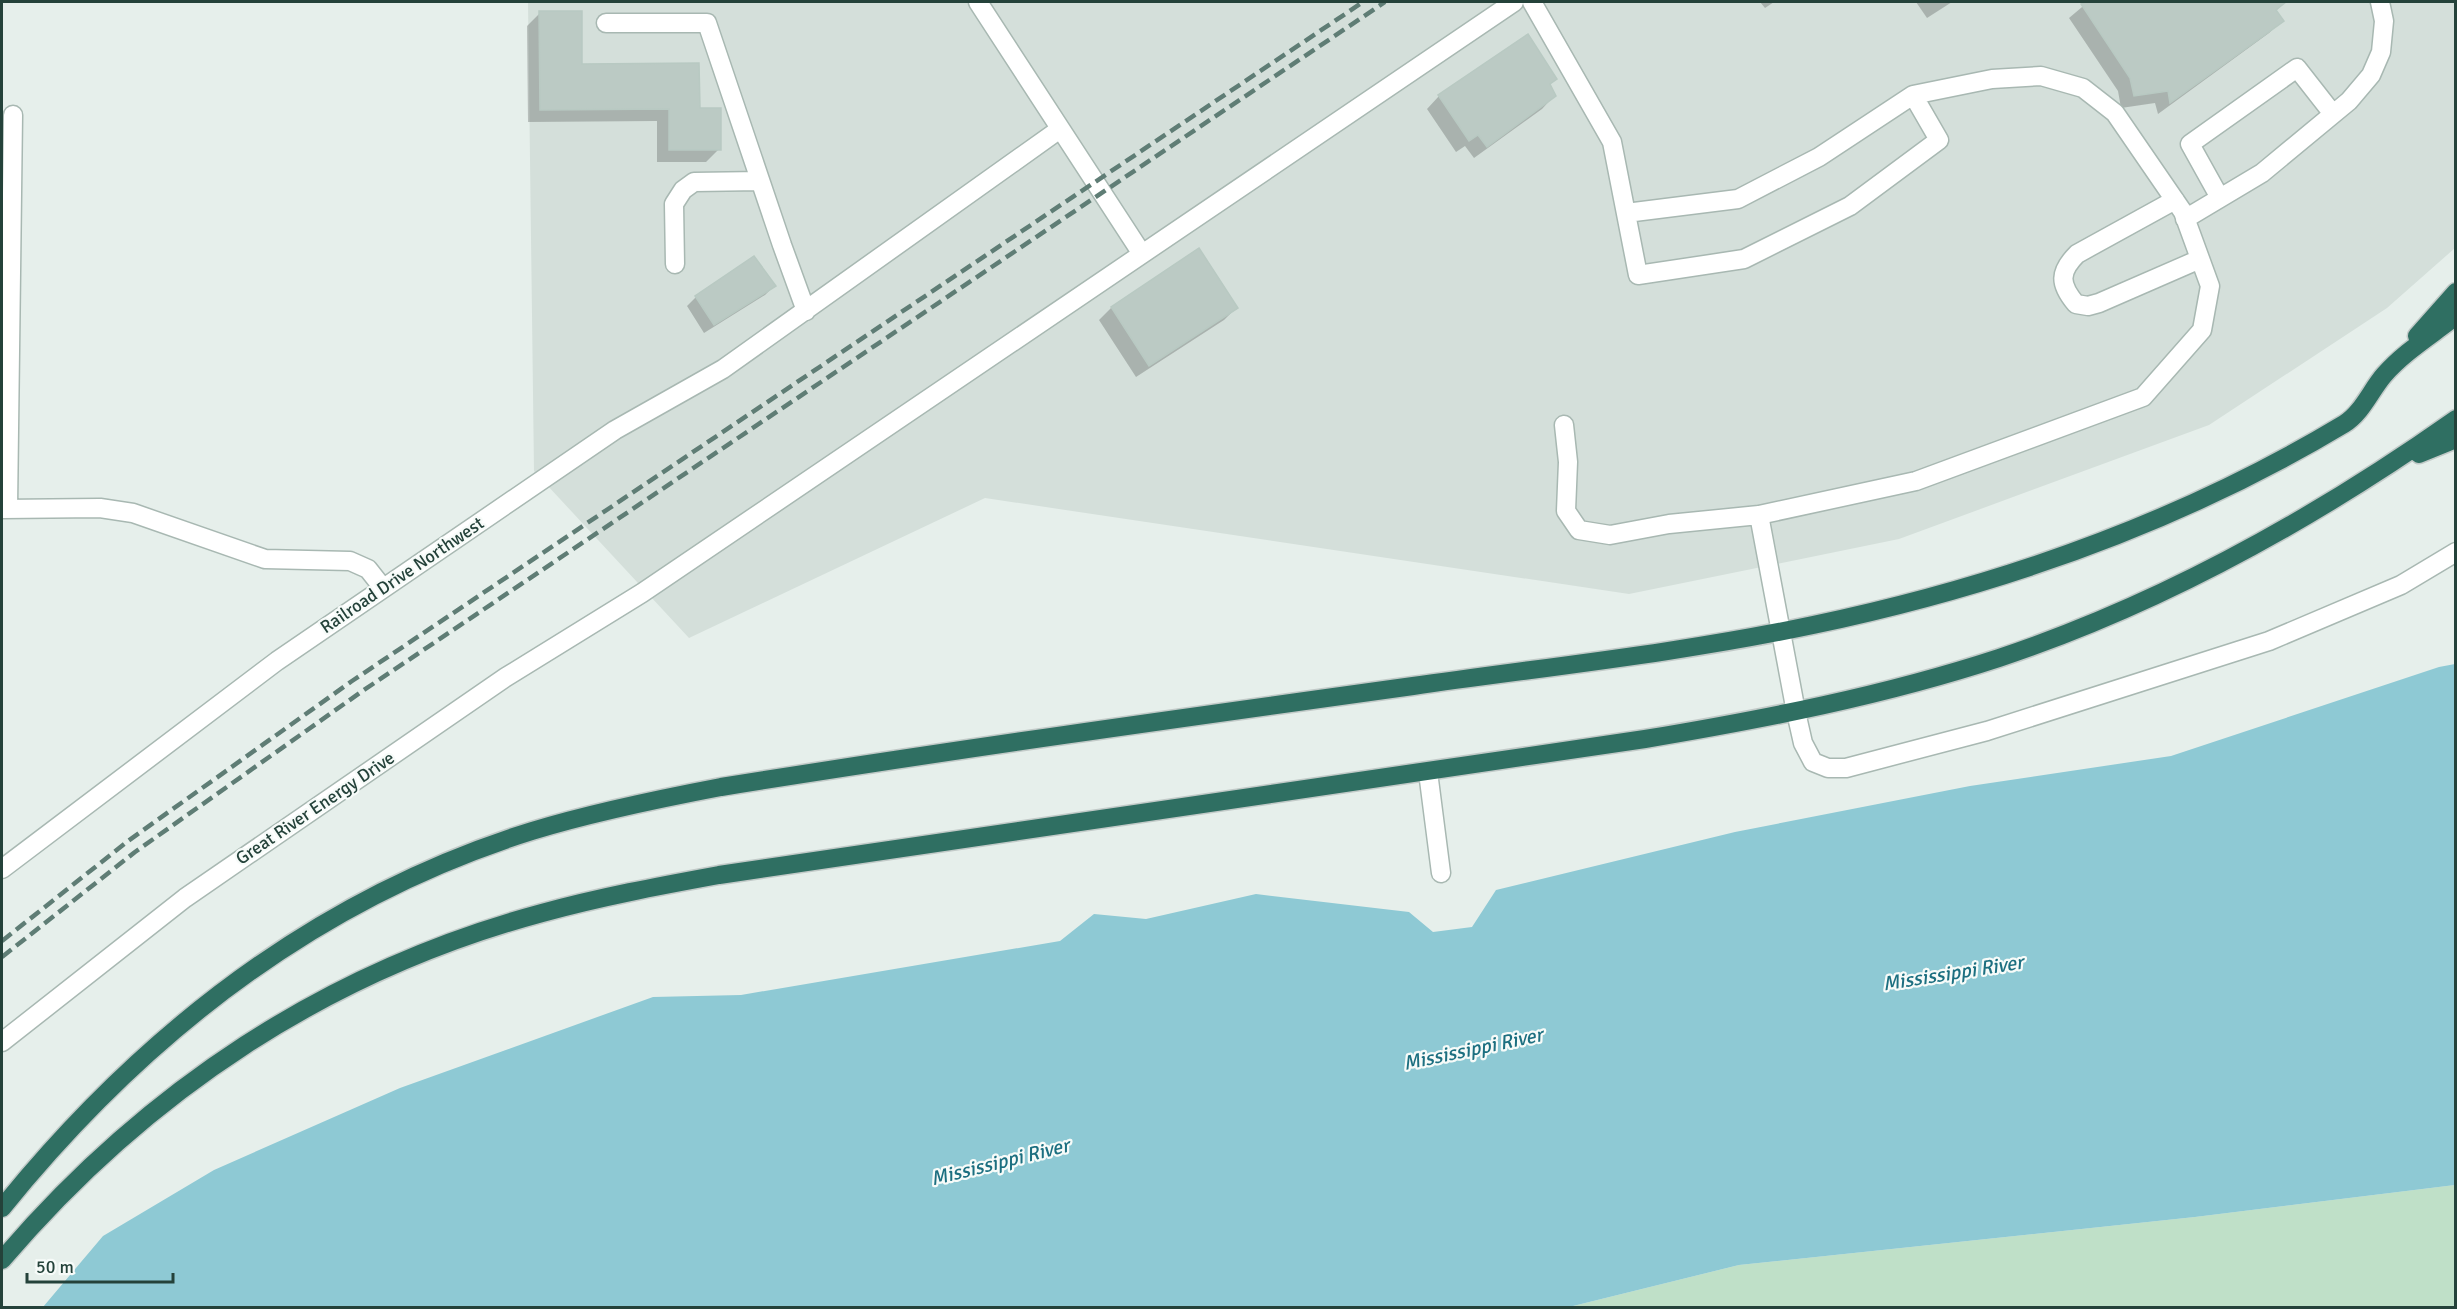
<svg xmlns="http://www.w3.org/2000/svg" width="2457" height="1309" font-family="Signika,sans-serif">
	<rect width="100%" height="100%" fill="#e6efeb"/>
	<!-- built -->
	<path fill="#d4dfda" d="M528,2H2455V248L2387,308L2209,425L1899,539L1629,594L985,498L689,638L534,471Z"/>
	<!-- green -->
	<path fill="#bfe0c8" d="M2455,1185V1307L1565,1308L1739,1265L2195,1217Z"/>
	<!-- water -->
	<path fill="#8ec9d4" d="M2455,664V1185L2195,1217L1739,1265L1565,1308L43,1307L103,1236L214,1170L400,1088L653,997L741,995L1060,941L1094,914L1146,919L1256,894L1409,912L1433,932L1472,927L1496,890L1735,832L1970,786L2171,756L2439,667Z"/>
	<!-- shadow -->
	<path fill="#0003" d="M1760,2H1774L1765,8Z
		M1916,2H1952L1927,18Z
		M2088,2H2284L2275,12L2282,21L2269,33L2158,114L2155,103L2121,108L2118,91L2069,18Z
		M540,13L581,65L698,110L719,149L706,162H657V121L528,122L527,26Z
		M1556,79L1549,85L1554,96L1542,109L1474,158L1465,146L1456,152L1427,109L1439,96Z
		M1199,250L1236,308L1224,320L1136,377L1099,320L1111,308Z
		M774,286L765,295L704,333L687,306L696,297Z"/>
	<!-- building -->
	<path fill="#bbcac4" stroke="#b8c9c2" stroke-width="1.5" d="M2085,2H2286L2276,10L2284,21L2170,103L2168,91L2134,96L2130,78L2081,4Z
		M539,11H582V64L699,63L700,108H721V150H669V109L540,110Z
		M1528,34L1557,79L1550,84L1556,96L1487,147L1478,135L1469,141L1438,95Z
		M1199,248L1238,308L1149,366L1111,307Z
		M754,256L776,286L714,325L695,296Z"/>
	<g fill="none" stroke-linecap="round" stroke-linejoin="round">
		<defs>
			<path id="minor" d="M978,2L1142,254
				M1532,2L1612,142L1638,275L1744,259L1850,206L1939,140L1913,95L1992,79L2041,76L2083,88L2115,113L2183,212L2210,286L2202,330L2143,397L1916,481L1759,515L1669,524L1610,535L1579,530L1566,511L1568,462L1564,425
				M606,23H707L782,245L806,311
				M2220,198L2190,144L2297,68L2333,114
				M2175,200L2077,254C2059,272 2059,284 2076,304L2088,306L2099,303L2200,259
				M1626,213L1738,199L1819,157L1913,95
				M2185,219L2262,173L2349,101L2371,75L2381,52L2384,21L2380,2
				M675,264L674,204L683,190L694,182L760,181
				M8,508L13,115
				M2,509L100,508L133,513L265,559L350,561L368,569L383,588
				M1759,515L1796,712L1803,743L1813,762L1828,768H1846L1987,731L2269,641L2401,585L2456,552
				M1428,772L1441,873
				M2,869L277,661L615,430L723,369L1060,129
				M2,1042L185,898L506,677L642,593L1514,2"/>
			<path id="highway" d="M2417,336L2456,292
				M2419,454L2456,439
				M2,1208C142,1035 317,898 532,831C594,812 658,799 721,787C951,750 1182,718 1413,686C1546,667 1681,653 1813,625C1999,586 2181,522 2344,424C2362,413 2371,390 2384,375C2404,352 2432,335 2456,316
				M2,1260C146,1091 327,971 542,913C600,897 659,886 719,875L1645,739C1764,719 1883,696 1999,658C2164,603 2314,519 2456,419"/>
		</defs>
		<!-- minor casing -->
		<use href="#minor" stroke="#a8b8b2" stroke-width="21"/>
		<!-- highway casing -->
		<use href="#highway" stroke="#c2cac8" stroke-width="21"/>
		<!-- minor -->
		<use href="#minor" stroke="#fff" stroke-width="18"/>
		<!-- highway -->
		<use href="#highway" stroke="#2f6f62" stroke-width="18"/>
		<!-- rail -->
		<path stroke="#5f7d75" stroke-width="4.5" stroke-dasharray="12 6" stroke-linecap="butt" d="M2,941L128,841L352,681L1363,2
			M2,957L135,852L361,692L1385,2"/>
	</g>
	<g text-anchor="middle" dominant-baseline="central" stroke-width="4.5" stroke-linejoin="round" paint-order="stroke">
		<!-- street labels -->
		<g font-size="18" fill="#24423a" stroke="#f7fbf9">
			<text transform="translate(402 575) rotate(-34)">Railroad Drive Northwest</text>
			<text transform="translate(315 808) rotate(-34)">Great River Energy Drive</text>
		</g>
		<!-- water labels -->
		<g font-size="20" font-style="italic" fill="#1c6f80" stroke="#f7fbf9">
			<text transform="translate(1953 973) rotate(-9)">Mississippi River</text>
			<text transform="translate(1473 1049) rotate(-12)">Mississippi River</text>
			<text transform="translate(1000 1162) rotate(-14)">Mississippi River</text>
		</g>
	</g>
	<!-- border -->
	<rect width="2457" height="1309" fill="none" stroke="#24423a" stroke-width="6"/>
	<!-- scale -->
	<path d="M27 1273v9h146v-9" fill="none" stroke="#24423a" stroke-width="3"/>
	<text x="36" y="1273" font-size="18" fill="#24423a" stroke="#f7fbf9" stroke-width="4.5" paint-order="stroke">50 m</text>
</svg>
